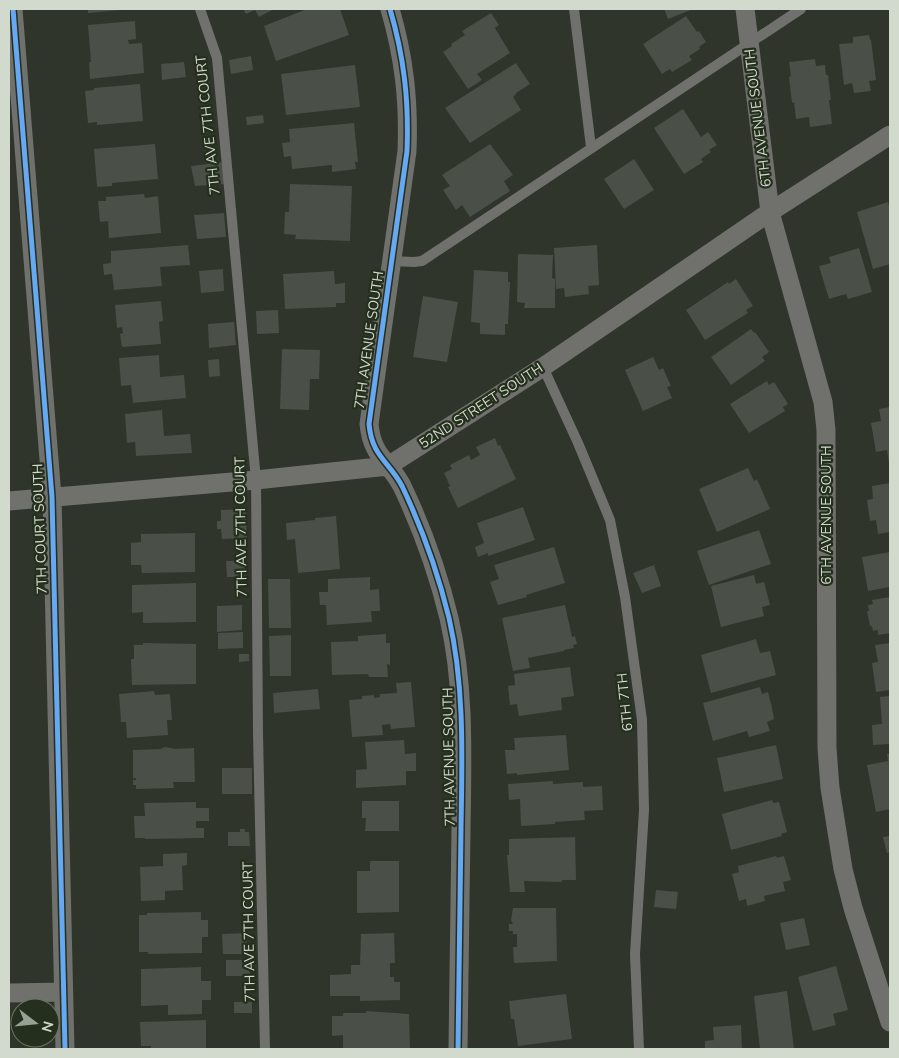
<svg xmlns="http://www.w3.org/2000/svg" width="899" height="1058" font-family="'Nunito Sans',sans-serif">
	<rect width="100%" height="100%" fill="#2f352b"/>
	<!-- building -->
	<path fill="#4a4f47" d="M88,9H121V10L88,13Z
		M243,9H274L259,17L255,10L246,14Z
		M307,9H340L349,35L276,61L264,26Z
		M664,9H693L668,19Z
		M491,13L499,25L495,28L510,53L477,74L482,80L468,89L443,52L452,46L451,44L465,35L462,31Z
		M686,16L697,32L699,31L706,42L699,47L700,49L689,56L692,60L672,72L670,69L662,74L643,44Z
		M135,21L136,39L128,40L129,44L142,43L144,73L90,79L89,62H91L88,25Z
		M869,35L870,40H871L876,80L869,81L871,91L854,93L852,83L844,85L839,44L853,43V37Z
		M251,56L253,70L231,74L229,60Z
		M815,59L816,66L825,65L826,75H828L831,100H829L832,124L810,127L809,117L796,119L794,102L792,103L789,77L791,76L789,62Z
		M184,62L186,77L162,80L161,64Z
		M516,63L530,84L516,93V94L513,97L521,110L470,143L445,108Z
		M355,65L360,107L286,115L281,74Z
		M140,84L143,121L97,125V122L88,123L85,91L94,90V88Z
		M683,109L701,137L708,132L717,145L709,150L711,152L701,159L703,162L684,174L654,128Z
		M263,115L264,123L247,125L246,117Z
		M354,123L358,162H355L356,169L332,172V165L292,169L291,156L284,157L282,143L290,142L289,129Z
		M155,144L158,179L112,183V186L97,187L94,149Z
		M490,144L513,175L504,181L510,191L470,217L462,205L456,210L443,190L450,186L442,175Z
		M634,159L654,190L624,209L604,179Z
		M223,162L225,184L195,186L191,166Z
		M290,184L352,186L350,241L295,239L296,235L284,234L285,212H289Z
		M144,194L145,198L158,196L161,233L109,238L108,221L100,222L98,201H106V197Z
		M888,202L890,209V264L873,269L857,212Z
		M224,213L226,237L197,239L194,215Z
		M188,245L190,265L160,267L162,286L114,290L112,274L104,275L103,264L111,263V251Z
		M597,245L599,285L588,286L589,294L565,297L564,288L556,289L554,248Z
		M859,248L872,292L848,299L846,294L829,299L819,266L831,263L829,257Z
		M518,254L553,255L552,278L555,279V308H524L525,303L517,302Z
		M223,269L224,291L201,293L199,271Z
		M474,270L508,272V282H510L508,324H505V335L480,334V323L471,322Z
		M334,271L335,284L345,283V303H336V307L285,309L283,274Z
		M736,279L753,306L746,310L748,313L705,340L686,310L728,282L729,284Z
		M423,296L458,302L447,362L413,357Z
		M161,301L163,321L159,322L161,344L122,347L120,334L123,333L122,327L117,328L115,305Z
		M278,310L279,333L257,334L256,311Z
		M234,322L236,345L209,348L208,324Z
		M751,329L754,333L755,332L769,352L762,357L765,361L731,385L711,357Z
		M282,349L320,350L319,379H310L309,410L280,409Z
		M159,355L160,377L184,375L186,398L133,403L131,385L121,386L119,358Z
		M653,357L659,370L663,368L671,386L667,387L672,398L643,411L625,370Z
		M219,359L220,376L209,377L208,360Z
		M767,381L769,385L774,382L788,404L783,407L785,411L749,433L730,404Z
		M890,407V463H889L887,450L876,452L871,423L881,421L879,409Z
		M162,410L164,436L190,434L192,453L136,456L135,442L127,443L125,414Z
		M495,438L498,446L500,445L516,479L458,508L448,487L450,486L444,473L452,469L450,465L469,455L471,460L480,455L476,447Z
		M748,468L754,481L757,479L770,509L717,532L699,489Z
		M890,483V532L878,534L876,520L870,521L867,500L873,499L872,486Z
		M523,507L535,540L488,556V553L478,557L475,547L484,543L477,523Z
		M246,509L247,538L222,539L221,529H217V521H221V510Z
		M336,516L340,569L298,573L295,539L287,540L286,523L315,520V518Z
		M759,530L771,564L709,585L697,551Z
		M195,533V572L142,573L141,565H131V543L141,542V534Z
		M554,547L565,583L526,595L527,597L498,605L490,582L499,579L494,565Z
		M890,552V587L868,591L862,557Z
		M226,561H244L245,577H227Z
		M654,565L661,586L642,593L633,573Z
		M754,575L756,584L764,582L770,605L762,607L764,616L721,627L711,586Z
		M370,577V590L379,589L380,611H371L372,622L327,625L326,605H320L319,592H328V579Z
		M268,579H290L291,628H269Z
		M196,583V622L143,623V612L132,613V585Z
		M890,597V633L878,635V630L873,631L872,626H870L867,611H869L868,605L873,604L872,600Z
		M242,605V630L217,632V606Z
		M565,605L572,637L575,636L577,644L573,645L574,648L564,650V651L528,658L530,668L513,671L502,618Z
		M243,632V648L218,649V633Z
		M386,634V643H390V665L387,664L388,677H369L368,674L332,675L331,642L358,641V636Z
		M291,635V676H270L269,636Z
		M756,639L760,653L770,651L776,675L711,693L701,655Z
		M143,643L196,644V684L132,685L131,659H134V645H143Z
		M890,643V690L876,692L872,663L878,662L875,645Z
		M239,654H249V661L239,662Z
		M570,667L574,696L561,698L562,710L519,716L517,704L510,705L508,686L515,685L514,674Z
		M411,682L415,727L391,729L390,724L382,725L383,735L352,737L349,700L362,699V696L374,695V698L380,697V694L397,693L396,683Z
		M760,687L762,694L768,692L772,708L774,719L767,722L770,731L749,737L747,731L713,741L703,703Z
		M318,689L320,709L274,713L273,693Z
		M154,691L155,695L170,694L172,720H167L168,735L127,738L126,722H121L119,694Z
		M890,696V744L873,745L872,725L882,724L880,697Z
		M566,735L569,770L517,775V773L507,774L505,750H515L514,738Z
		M404,740L405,754L416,753V771H406V785L356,788V770L367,769L365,742Z
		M776,745L783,779L724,792L717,758Z
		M165,747L175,749L194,748L195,782H173L174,788L136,789V785H133V780H136V778H133V750L161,749Z
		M887,754H890V809L876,812L867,765L888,761Z
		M222,768H252V794H222Z
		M553,781V784L583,782V787L602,786L603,810L584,811L585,820L555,822V824L521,826L520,799L509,800L508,784Z
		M772,800L773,803L779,802L787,832L781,834L782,836L731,850L722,814Z
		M362,801H399V831H365L366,818H362Z
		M196,802V808H209V821H196V828H204V838L145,839V838H135L134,816H145L144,803Z
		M240,829H245V832H249L250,846H228V832H240Z
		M890,836V852L887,853L883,837Z
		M575,837L576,880H562V882L524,881L525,892H510L507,855H509V839Z
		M187,853V865L182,866L183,890L165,891V900L141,901L140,867L163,866V854Z
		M776,856L777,858L784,856L791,880L783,882L785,891L764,896L765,901L747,906L746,899L739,901L732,874L739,872L738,866Z
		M370,861H399V912L357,913V871H370Z
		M656,890L678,892L676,909L654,907Z
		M513,908H556L557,961L514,963L513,947H517V934H513V931H509V924H513L511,920Z
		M201,912V920H208V937H202V953L148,954V952H139V915H147V913Z
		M804,918L810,945L786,950L780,923Z
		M246,933L247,954H223L222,934Z
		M394,933L395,963H390V977H394V982H400V1000L360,1001V996H330V975L351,974V965H360L361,934Z
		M226,960H249L250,976H226Z
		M836,966L848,1010L833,1014L836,1025L813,1031L798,977Z
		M201,967V981H211V1000H202V1014L168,1015V1005L141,1006V969Z
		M787,991L794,1049H760L754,996Z
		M566,994L572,1039L518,1046L514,1019H511L509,1001Z
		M234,1002H252V1013H234Z
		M366,1011L409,1014L410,1049H343V1035L332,1036V1016H343V1013H366Z
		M206,1020V1049H151V1046H141L140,1022Z
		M741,1025L742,1049H705V1041L714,1040L713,1027Z"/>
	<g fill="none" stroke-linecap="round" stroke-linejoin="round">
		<!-- lane -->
		<path stroke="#70706d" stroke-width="10" d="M200,9L217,58L256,480L258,734L265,1049
			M574,9L591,147
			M391,261L414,262L422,261L801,9
			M543,367L578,443L610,520L625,597L642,720L644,810L635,954L639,1049"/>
		<!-- street -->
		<path stroke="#70706d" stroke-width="19" d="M13,9L52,497L65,1049
			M390,9C404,57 409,100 407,151L369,424C372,457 389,461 402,486C422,528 438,573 449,618C465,688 462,759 461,829C460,903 459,976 458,1049
			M745,9L770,212L823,402L826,430L827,748L830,788L843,869L853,908L890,1022
			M9,501L256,480L388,466L543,367L770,212L890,135
			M9,993L63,992"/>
		<defs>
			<path id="cycleway" d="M13,9L52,497L65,1049
				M390,9C404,57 409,100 407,151L369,424C372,457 389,461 402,486C422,528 438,573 449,618C465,688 462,759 461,829C460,903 459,976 458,1049"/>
		</defs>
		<!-- cycleway casing -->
		<use href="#cycleway" stroke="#242f1d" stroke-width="8"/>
		<!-- cycleway -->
		<use href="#cycleway" stroke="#66a8f1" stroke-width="5"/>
	</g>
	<g text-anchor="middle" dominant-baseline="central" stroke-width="4.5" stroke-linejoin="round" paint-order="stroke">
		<!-- street labels -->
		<g font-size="14" fill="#d2d9cd" stroke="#242f1d">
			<text transform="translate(758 118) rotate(-97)">6TH AVENUE SOUTH</text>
			<text transform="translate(208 125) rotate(-96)">7TH AVE 7TH COURT</text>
			<text transform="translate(369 340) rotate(-82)">7TH AVENUE SOUTH</text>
			<text transform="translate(481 406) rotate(-33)">52ND STREET SOUTH</text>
			<text transform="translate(826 515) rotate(-90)">6TH AVENUE SOUTH</text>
			<text transform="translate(241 527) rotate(-91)">7TH AVE 7TH COURT</text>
			<text transform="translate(40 529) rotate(-92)">7TH COURT SOUTH</text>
			<text transform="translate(625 702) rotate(-96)">6TH 7TH</text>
			<text transform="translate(449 757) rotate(-91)">7TH AVENUE SOUTH</text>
			<text transform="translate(249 932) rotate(-91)">7TH AVE 7TH COURT</text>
		</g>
	</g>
	<!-- border -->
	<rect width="899" height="1058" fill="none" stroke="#d2d9cd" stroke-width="20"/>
	<!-- north arrow -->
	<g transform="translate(35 1023) rotate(106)"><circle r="24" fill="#242f1d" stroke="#6a7363"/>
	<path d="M0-4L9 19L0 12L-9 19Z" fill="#99a094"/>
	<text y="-8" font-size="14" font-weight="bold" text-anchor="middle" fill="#d2d9cd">N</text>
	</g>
</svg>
